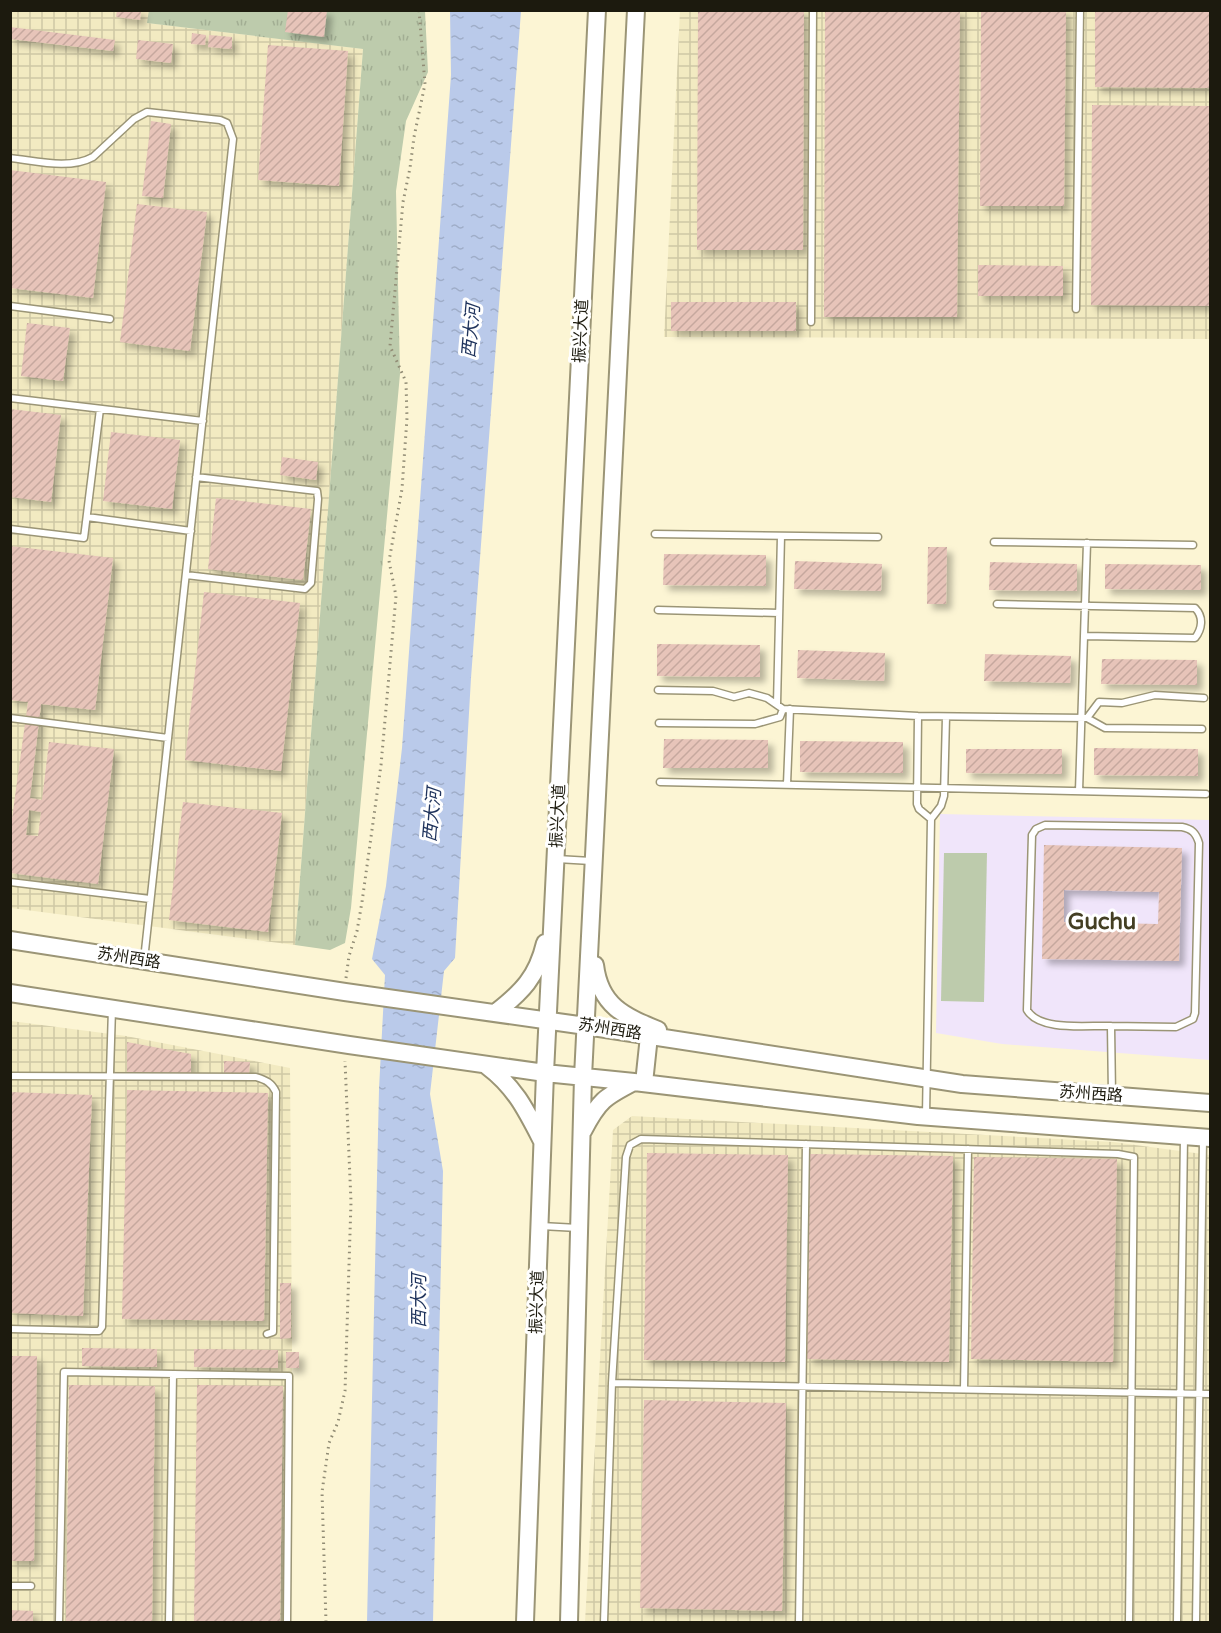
<svg xmlns="http://www.w3.org/2000/svg" width="1221" height="1633" font-family="'Varela Round','Noto Sans SC',sans-serif">
	<defs>
		<pattern id="industrial-grid" width="8" height="8" patternUnits="userSpaceOnUse" patternTransform="scale(1.5)"><rect width="8" height="8" fill="#f2eac1"/><path d="M0 4h8M4 0v8" fill="none" stroke="#cfc8a5"/></pattern>
		<pattern id="grass-tufts" width="24" height="20" patternUnits="userSpaceOnUse" patternTransform="scale(1.5)"><rect width="24" height="20" fill="#bdcbac"/><path d="M3 7l-1-3M5 7V3M7 7l1-3M15 17l-1-3M17 17v-4M19 17l1-3" fill="none" stroke="#a2ae93"/></pattern>
		<pattern id="water-ripples" width="26" height="14" patternUnits="userSpaceOnUse" patternTransform="scale(1.5)"><rect width="26" height="14" fill="#bacaea"/><path d="M2 4q2-2 4 0t4 0M15 11q2-2 4 0t4 0" fill="none" stroke="#9fadc8"/></pattern>
		<pattern id="building-hatch" width="6" height="6" patternUnits="userSpaceOnUse" patternTransform="scale(1.5)"><rect width="6" height="6" fill="#e7c4b9"/><path d="M-1 1l2-2M0 6l6-6M5 7l2-2" fill="none" stroke="#c6a89e"/></pattern>
		<filter id="shadow"><feDropShadow dx="5.5" dy="5.5" stdDeviation="3" flood-color="#0004"/></filter>
	</defs>
	<rect width="100%" height="100%" fill="#fcf5d4"/>
	<!-- commercial -->
	<path fill="#f0e5fa" d="M940,814L1210,820V1060L1002,1044L936,1033Z"/>
	<!-- industrial -->
	<path fill="url(#industrial-grid)" d="M11,11H149L148,23L363,49L295,945L11,908Z
		M680,11H1210V339L664,337Z
		M11,1021L126,1036L290,1068L292,1344L291,1622H11Z
		M632,1116L1113,1142L1210,1155V1622H585L613,1130Z"/>
	<!-- grass -->
	<path fill="url(#grass-tufts)" d="M149,10L425,11L428,72L406,121L396,191L400,374L351,908L345,943L330,950L295,945L363,49L147,23Z"/>
	<!-- garden -->
	<path fill="#bdcbac" d="M944,853H987L984,1002L941,1001Z"/>
	<!-- water -->
	<path fill="url(#water-ripples)" d="M450,11H521L471,678L455,958L444,971L430,1094L443,1171L433,1622H367L379,1089L385,975L372,959L386,886L402,748L451,75Z"/>
	<!-- building -->
	<path fill="url(#building-hatch)" fill-rule="evenodd" filter="url(#shadow)" d="M117,10H141L140,20L116,17Z
		M288,10H327L324,37L285,32Z
		M698,10H804L803,250H697Z
		M825,10H960L957,317H824Z
		M981,10H1066L1064,206H980Z
		M1095,10H1210V88L1095,87Z
		M10,27L115,40L113,51L10,39Z
		M192,33L206,35L205,45L191,44Z
		M209,35L232,37V49L208,47Z
		M138,40L173,44L171,63L136,59Z
		M268,45L348,51L339,186L258,180Z
		M1092,105L1210,106V306L1091,305Z
		M151,121L171,124L163,198L142,196Z
		M10,170L106,182L93,298L10,288Z
		M137,204L207,212L190,351L120,342Z
		M978,265L1063,266V296H978Z
		M671,302H796V331H671Z
		M27,323L70,328L63,381L21,376Z
		M10,409L61,415L51,502L10,497Z
		M111,432L180,440L172,509L103,501Z
		M282,457L318,462L316,480L280,475Z
		M216,498L311,509L303,580L208,569Z
		M10,546L113,558L95,710L41,704L30,798L42,800L49,742L114,749L98,884L10,873V833L28,702L10,700ZM29,810L41,812L38,836L26,835Z
		M928,547H947L946,604H927Z
		M664,554L766,555V586L663,585Z
		M795,561L882,564L881,591L794,589Z
		M990,562L1077,564V591L989,590Z
		M1105,564L1201,565V590L1105,589Z
		M204,592L300,603L281,771L185,760Z
		M657,644L760,645V677L657,676Z
		M798,650L885,653L884,681L797,678Z
		M985,654L1071,656L1070,683L984,681Z
		M1102,659L1197,660V685L1101,684Z
		M664,739L768,740V768H663Z
		M800,741L903,742V773L800,772Z
		M1094,748L1198,749V776L1094,775Z
		M966,749H1062V774L966,773Z
		M183,802L282,813L268,932L169,920Z
		M1044,845L1182,848L1179,961L1042,959ZM1064,890L1159,892L1158,924L1064,922Z
		M127,1042L191,1054V1073L127,1072Z
		M224,1061L250,1062L249,1073H224Z
		M127,1090L268,1093L264,1321L122,1319Z
		M10,1092L92,1095L83,1316L10,1313Z
		M647,1153L788,1155L785,1362L644,1360Z
		M810,1154L953,1156L949,1362L807,1359Z
		M974,1157L1117,1159L1113,1362L971,1359Z
		M280,1283H291V1338L280,1339Z
		M82,1348L157,1349V1367L82,1366Z
		M194,1349L278,1350V1368L194,1367Z
		M286,1352H299V1368H286Z
		M10,1356H37L34,1561H10Z
		M69,1385L155,1386L152,1622H66Z
		M197,1385L283,1386L280,1622H194Z
		M644,1400L786,1403L782,1611L640,1608Z
		M10,1610L33,1611V1622H10Z"/>
	<g fill="none" stroke-linecap="round" stroke-linejoin="round">
		<defs>
			<path id="service" d="M10,158C37,161 69,170 93,157L134,119L147,112L220,120L227,123L233,139L144,960
				M10,306L110,319
				M1076,309L1080,10
				M811,322L813,10
				M10,398L203,421
				M87,517L191,531
				M10,529L84,538L100,409
				M655,534L878,537
				M994,542L1193,545
				M186,575L305,589L311,583L318,499L317,491L196,477
				M997,604L1195,608C1204,617 1202,629 1195,638L1084,636
				M658,610L779,613
				M658,690L713,691L734,697L749,693L767,698L783,709L780,717L755,724L659,723
				M777,704L781,536
				M783,709L918,716L1087,718
				M918,716L917,804L919,809L931,819
				M10,718L168,738
				M1202,729L1105,728L1087,718L1099,702L1122,703L1155,695L1204,698
				M660,782L1206,794
				M787,784L790,709
				M1079,791L1087,543
				M557,859L591,861
				M10,882L150,899
				M1111,1026C1088,1025 1040,1032 1027,1010L1032,835L1036,829L1045,825L1182,827C1192,829 1196,833 1199,843L1195,1013L1193,1019L1176,1027L1111,1026L1112,1095
				M10,1076L256,1077C266,1080 272,1083 276,1092L273,1332L267,1334
				M926,1116L931,819L941,806L944,796L946,717
				M541,1226L578,1228
				M10,1329L92,1331H99L102,1327L112,1009
				M612,1383L1210,1394
				M964,1389L968,1149
				M10,1586H31
				M59,1622L64,1372L289,1376L287,1622
				M169,1622L173,1374
				M604,1622L612,1383L626,1157L630,1145L641,1139L1118,1154L1134,1157L1129,1622
				M799,1622L806,1144
				M1177,1622L1184,1137
				M1196,1622L1203,1140"/>
			<path id="secondary" d="M10,940L345,992L586,1026L962,1084L1210,1103
				M595,965C600,1006 624,1016 658,1030
				M10,993L349,1045L545,1073L634,1082L918,1116L1210,1138
				M495,1013C522,992 537,977 545,943
				M487,1066C515,1087 526,1110 542,1141
				M644,1083L649,1036
				M583,1131C599,1100 605,1097 634,1082
				M525,1622L545,1073L597,10
				M569,1622L583,1077L636,10"/>
		</defs>
		<!-- service casing -->
		<use href="#service" stroke="#9b9576" stroke-width="9"/>
		<!-- secondary casing -->
		<use href="#secondary" stroke="#9b9576" stroke-width="20"/>
		<!-- path -->
		<path stroke="#918c75" stroke-width="3" stroke-dasharray="1.5 4.5" stroke-linecap="butt" d="M346,978L349,956L357,931L362,902L381,765L396,596L389,561L402,489L407,418L406,382L390,346L403,202L410,168L414,137L425,84L419,10
			M326,1622L322,1492L329,1443L338,1422L345,1391L351,1202L345,1061"/>
		<!-- service -->
		<use href="#service" stroke="#fff" stroke-width="6"/>
		<!-- secondary -->
		<use href="#secondary" stroke="#fff" stroke-width="16"/>
	</g>
	<g text-anchor="middle" dominant-baseline="central" stroke-width="6" stroke-linejoin="round" paint-order="stroke">
		<!-- street labels -->
		<g font-size="16" fill="#1c1a0e" stroke="#fff">
			<text transform="translate(581 331) rotate(-87)">振兴大道</text>
			<text transform="translate(558 816) rotate(-87)">振兴大道</text>
			<text transform="translate(129 958) rotate(9)">苏州西路</text>
			<text transform="translate(610 1029) rotate(9)">苏州西路</text>
			<text transform="translate(1091 1094) rotate(4)">苏州西路</text>
			<text transform="translate(537 1302) rotate(-88)">振兴大道</text>
		</g>
		<!-- water labels -->
		<g font-size="18" font-style="italic" fill="#1f335c" stroke="#fff">
			<text transform="translate(471 331) rotate(-85)">西大河</text>
			<text transform="translate(432 815) rotate(-85)">西大河</text>
			<text transform="translate(419 1301) rotate(-90)">西大河</text>
		</g>
		<!-- district labels -->
		<g font-size="22" font-weight="bold" fill="#443f23" stroke="#fff">
			<text x="1102" y="922">Guchu</text>
		</g>
	</g>
	<!-- border -->
	<rect width="1221" height="1633" fill="none" stroke="#1c1a0e" stroke-width="24"/>
</svg>
